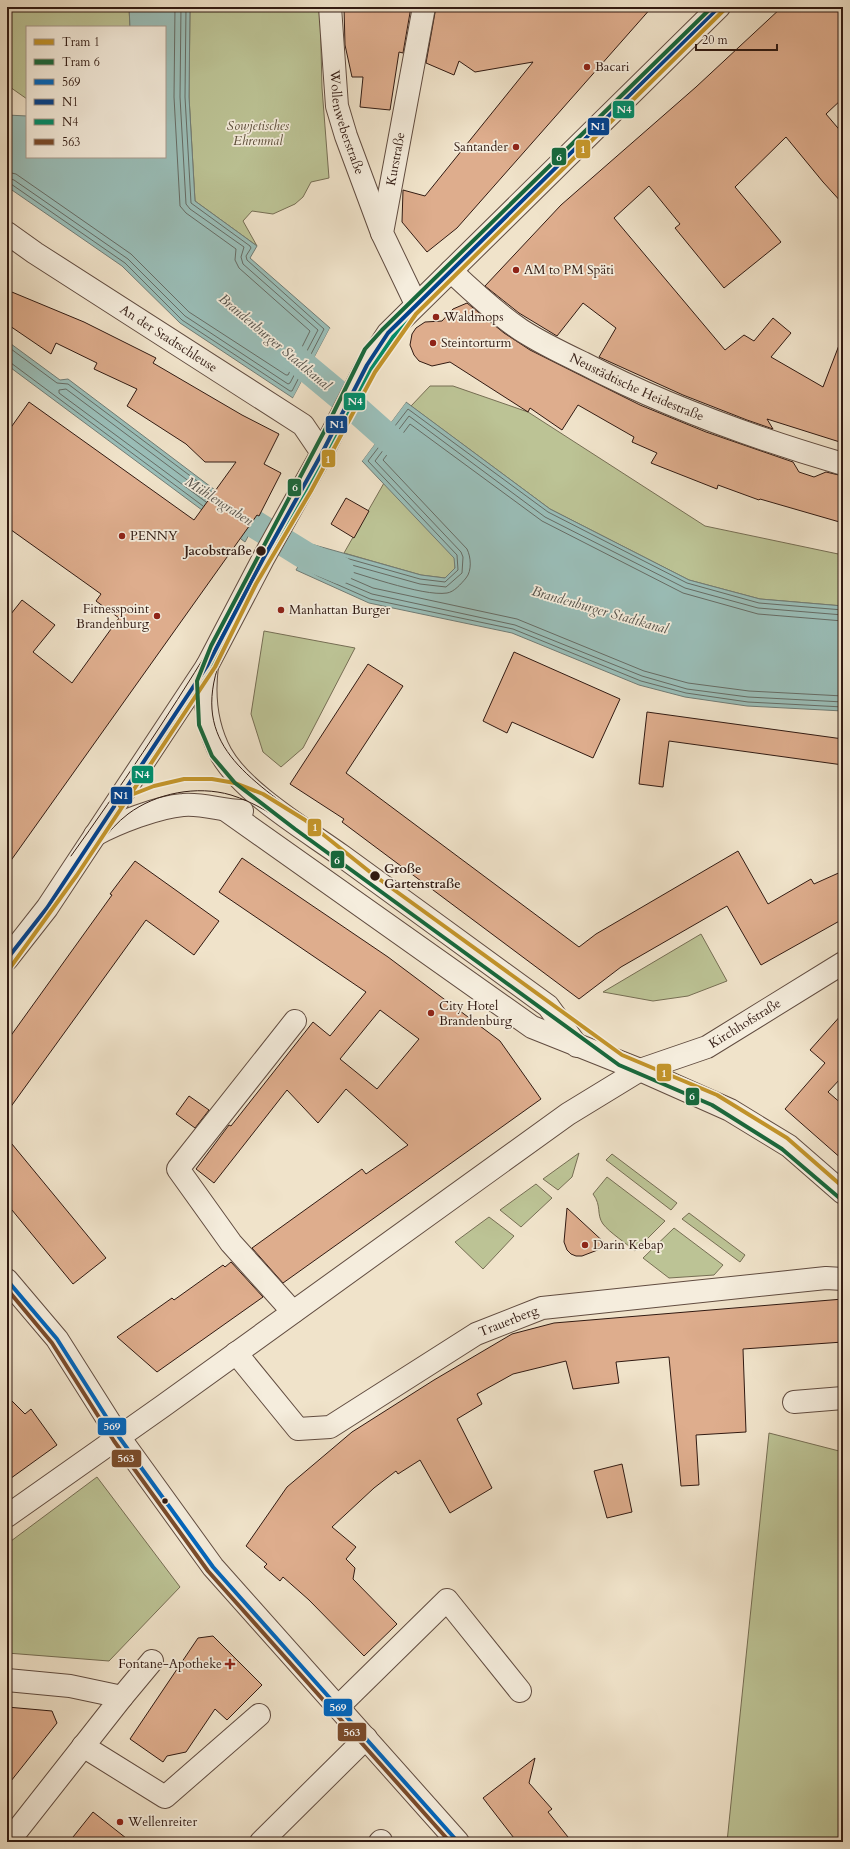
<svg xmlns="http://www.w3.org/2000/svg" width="850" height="1849" font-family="Cardo,serif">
	<rect width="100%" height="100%" fill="#f0e3ca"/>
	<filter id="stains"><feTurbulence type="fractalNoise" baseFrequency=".005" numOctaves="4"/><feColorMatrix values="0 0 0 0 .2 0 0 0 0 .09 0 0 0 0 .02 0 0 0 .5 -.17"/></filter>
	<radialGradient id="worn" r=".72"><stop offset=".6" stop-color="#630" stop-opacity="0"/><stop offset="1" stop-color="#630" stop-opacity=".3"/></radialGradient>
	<!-- green -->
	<path fill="#bcc395" stroke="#766e54" d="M7,7H129L130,27H27V99L7,85Z
		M190,7H320L322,88L329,178L311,182L303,197L295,204L273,214L252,211L243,221L257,246L195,201L189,97Z
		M430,386H453L528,412L705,526L843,555V606L760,599L689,580L550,509L411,406Z
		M384,483L455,558V568L445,578L421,575L344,553Z
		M264,631L355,648L303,748L281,767L263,752L251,714Z
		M701,934L727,981L688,996L653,1001L603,992Z
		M579,1153L572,1177L558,1190L543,1179Z
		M612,1154L677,1203L671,1210L606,1160Z
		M607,1177L665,1221L635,1251C626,1243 610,1233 603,1224C596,1214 602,1206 593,1194Z
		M536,1184L552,1198L521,1227L500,1210Z
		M689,1213L745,1255L740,1262L682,1219Z
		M489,1217L514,1236L483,1269L455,1242Z
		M674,1228L723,1265L714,1275L669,1278L643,1258Z
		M769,1433L843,1452V1842H727Z
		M97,1477L180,1587L109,1661L7,1653V1544Z"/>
	<!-- water -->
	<path fill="#9abeb8" stroke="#707c76" d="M129,7H190L189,97L195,201L257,246L250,258L330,328L293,398L180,323L122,266L9,188L7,183V115L27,116V157H165V27H130Z
		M7,341L60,380L68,379L215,490L260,515L245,542L7,365Z
		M406,402L550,509L689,580L760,599L843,606V711L747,706L685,697L639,685L512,633L369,603L296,570L311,544L421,575L445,578L455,568L454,558L362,461Z"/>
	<!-- pier -->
	<path fill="#f0e3ca" d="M330,328L331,330L294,399L293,398Z
		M405,401L406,402L362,461L361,460Z"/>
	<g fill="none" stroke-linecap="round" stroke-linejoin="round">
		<!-- shore -->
		<path stroke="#666c65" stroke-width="1" d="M7,172L16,174L131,254L189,312L286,375H288L310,331L239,268L235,260L236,249L186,213L180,206L174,97L175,7
			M7,178L14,180L128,259L185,316L288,384L290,383L318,330L243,264L241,257L244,247L190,209L186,204L180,97L181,7
			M7,183L11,184L125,263L182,320L290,391H292L324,329L247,260L246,256L251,248L250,246L191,203L185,97L186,7
			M7,346L57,383L68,384L213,493
			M7,362L11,363L203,506
			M206,502L59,393V390L66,389L210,497
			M843,610L759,603L687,583L548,512L408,409L368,461L457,555L458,570L445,582L420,579L314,549L302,567L318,576L370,599L513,629L641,681L686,693L748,702L843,707
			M843,615L758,608L685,588L545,517L409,416L375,461L461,552L463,557L462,573L446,587L420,584L316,555L309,565L320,572L372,594L515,625L642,676L687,689L748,697L843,702
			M843,621L758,614L683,593L542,521L410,424L383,460L467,549C471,557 472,571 466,578C461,584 454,592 447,593C423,597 355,572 329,565L326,566L327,568L373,588L517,619L644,671L688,683L749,691L843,696"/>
		<!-- canal -->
		<path stroke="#9abeb8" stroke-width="28" d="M279,345L357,410L411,458
			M222,504L306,556L340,570"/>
	</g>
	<!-- building -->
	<path fill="#dead8d" stroke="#311a12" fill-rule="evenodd" d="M344,7H411L403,53L399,52L390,110L360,107L363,77H352L345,45Z
		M436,7H652L457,228L427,252L402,222L403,190L425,196L533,62L475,72L459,61L454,75L426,63Z
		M782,7H843V98L826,114L843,134V204L823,182L786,137L735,187L781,242L724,288L675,228L680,224L649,186L614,218L725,350L744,335L754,341L773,318L791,333L771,357L823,387L841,340L843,341V443L767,419L773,429L747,420L683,395L599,357L616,328L583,303L557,336L519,313L485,286L561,205L696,87Z
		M7,290L84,322L156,358L153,363L242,415L279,434L264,464L281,473L259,516L257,515L7,866V619L22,600L55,625L33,652L72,683L119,618L96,601L101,594L7,527V433L29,402L194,520L236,462H205L186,444L127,406L137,389L94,369L97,363L56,343L51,354L7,324Z
		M467,303L504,333L530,350L640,405L706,432L793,462L799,472L814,477L826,472L843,476V523L760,499L759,500L718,485L717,489L651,463L657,453L632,442L634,437L578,405L562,430L530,408L528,412L450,362L432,366L419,361L414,355L410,345L412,334L416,328L425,322L442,321L453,309Z
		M346,498L369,511L354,538L331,524Z
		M514,652L620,699L593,758L512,722L507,733L483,721Z
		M368,664L403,686L346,773L579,947L596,934L738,851L768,904L811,879L814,884L843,871V919L761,965L727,906L621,967L579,999L342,822L344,819L290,784Z
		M647,712L843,739V765L669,741L663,787L639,784Z
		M242,858L388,957L500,1041L541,1099L283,1283L252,1248L362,1169L366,1174L408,1145L346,1089L318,1123L287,1090L214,1183L196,1169L229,1125L231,1126L313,1022L330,1036L366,992L219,892ZM380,1010L419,1039L377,1089L340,1059Z
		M135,861L219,921L194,955L146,920L7,1112V1041L112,895L110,894Z
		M843,1013V1079L841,1078L828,1092L843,1105V1160L785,1109L825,1063L810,1050Z
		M189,1096L209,1110L195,1128L176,1114Z
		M7,1138L106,1258L73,1284L7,1204Z
		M567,1208L608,1246L582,1256H576L571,1254L567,1250L564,1242Z
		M231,1262L263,1297L157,1372L117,1337L172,1298L174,1300L223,1265L225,1267Z
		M843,1299V1342L743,1349L746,1432L696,1435L699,1485L681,1486L669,1357L616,1362L619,1383L573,1389L566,1361L513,1374L477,1394L482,1404L457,1419L492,1488L450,1513L420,1460L398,1474L396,1471L374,1488L332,1527L356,1547L346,1559L355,1568L353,1579L397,1624L364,1656L309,1600L283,1577L280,1581L264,1567L267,1564L246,1546L287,1487L352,1432L434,1380L512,1334L554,1323Z
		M7,1396L25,1414L31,1409L57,1445L7,1481Z
		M622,1464L632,1512L607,1518L594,1471Z
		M213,1636L262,1685L227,1720L215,1709L186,1752L167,1756L163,1762L130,1739L198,1638Z
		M7,1707L52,1711L57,1723L7,1786Z
		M535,1758L529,1783L552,1809L548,1812L572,1842H517L483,1798Z
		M93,1812L131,1842H69Z"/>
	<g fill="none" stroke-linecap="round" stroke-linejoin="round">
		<defs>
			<g id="minor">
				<path id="s1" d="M330,7L337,106L346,136L382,233"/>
				<path id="s2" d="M7,233L35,253L303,425L322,453"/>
				<path id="s3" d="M451,271C473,292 496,313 521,330C541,343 562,353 583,363C665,406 754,438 843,464"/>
				<path id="s4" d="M416,304L382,233L424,7"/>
				<path d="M207,666C203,697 206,726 221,754C242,792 306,830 342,856C411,906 479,956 548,1006L577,1046"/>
				<path d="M227,811L532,1027L640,1070L730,1110L789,1146L843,1193"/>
				<path d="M95,835C117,823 158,807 183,805C202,803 223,811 242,811"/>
				<path d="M7,959L47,908L207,666L263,559L322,453L367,365L388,333L719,7"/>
				<path d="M7,1280L57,1339L119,1437L213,1567L458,1842"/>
				<path d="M293,1312L231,1243L178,1169L295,1021"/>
				<path id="s5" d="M236,1353L298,1429L330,1427L476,1334L542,1308L826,1278L843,1279"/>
				<path d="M794,1402L843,1398"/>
				<path id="s6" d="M7,1516L163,1406L568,1114L640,1070L707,1047L843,963"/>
				<path d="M7,1680L70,1686L122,1697L8,1842"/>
				<path d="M122,1697L152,1661"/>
				<path d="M338,1707L447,1600L520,1691"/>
				<path d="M83,1746L165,1797L259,1715"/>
				<path d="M261,1842L366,1738"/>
				<path d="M380,1842L381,1841"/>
			</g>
		</defs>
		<!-- minor casing -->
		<use href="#minor" stroke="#614c40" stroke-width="24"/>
		<!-- minor -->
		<use href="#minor" stroke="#f5eddd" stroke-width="22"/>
		<!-- tram -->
		<path stroke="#311a12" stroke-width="1" d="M223,653C187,740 243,773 305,820
			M71,856C120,788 167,718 211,646
			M77,875C93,854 107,830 128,814C156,793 197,785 231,795C254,802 275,816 295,829"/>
		<defs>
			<path id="bus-1" d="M7,1280L57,1339L119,1437L213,1567L458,1842"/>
			<path id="bus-2" d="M7,959L47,908L207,666L263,559L322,453L367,365L388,333L719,7"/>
			<path id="bus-3" d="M12,963L52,911L212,669L268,562L327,456L372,368L393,337L723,11"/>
			<path id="bus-4" d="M7,1289L52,1343L114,1441L208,1571L450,1842"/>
		</defs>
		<!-- bus-1 casing -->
		<use href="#bus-1" stroke="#f5eddd" stroke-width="7"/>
		<!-- bus-2 casing -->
		<use href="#bus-2" stroke="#f5eddd" stroke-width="7"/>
		<!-- bus-3 casing -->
		<use href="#bus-3" stroke="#f5eddd" stroke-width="7"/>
		<!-- bus-4 casing -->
		<use href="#bus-4" stroke="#f5eddd" stroke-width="7"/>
		<!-- bus-1 -->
		<use href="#bus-1" stroke="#0065bd" stroke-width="4"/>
		<!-- bus-2 -->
		<use href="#bus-2" stroke="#02428e" stroke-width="4"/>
		<!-- bus-3 -->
		<use href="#bus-3" stroke="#008d6a" stroke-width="4"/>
		<!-- bus-4 -->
		<use href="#bus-4" stroke="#7a4b2a" stroke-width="4"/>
		<defs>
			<path id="tram-1" d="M120,806L131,795L154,786L184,779H212L235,783L263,794L305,820L375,876L622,1055L717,1095L787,1138L843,1187
				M7,972L77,875L215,667L256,584L311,491L375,372L416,314L727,7"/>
			<path id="tram-2" d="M712,7L382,330L365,349L326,428L211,646L197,681L199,725L212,756L235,783L295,829L619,1065L712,1105L782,1149L843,1201"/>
		</defs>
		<!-- tram-1 casing -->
		<use href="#tram-1" stroke="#f5eddd" stroke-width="7"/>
		<!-- tram-2 casing -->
		<use href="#tram-2" stroke="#f5eddd" stroke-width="7"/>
		<!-- tram-1 -->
		<use href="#tram-1" stroke="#c1932a" stroke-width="4"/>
		<!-- tram-2 -->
		<use href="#tram-2" stroke="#18683c" stroke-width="4"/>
	</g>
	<!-- markers -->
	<g fill="#8f2418" stroke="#f5eddd" stroke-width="1.5">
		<circle cx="587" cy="67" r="4"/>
		<circle cx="516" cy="147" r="4"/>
		<circle cx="516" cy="270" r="4"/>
		<circle cx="436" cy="317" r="4"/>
		<circle cx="433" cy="343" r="4"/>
		<circle cx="122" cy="536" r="4"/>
		<circle cx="281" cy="610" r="4"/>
		<circle cx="157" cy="616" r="4"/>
		<circle cx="431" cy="1013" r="4"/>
		<circle cx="585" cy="1245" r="4"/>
		<path d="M228 1658h4v4h4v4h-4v4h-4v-4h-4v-4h4z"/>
		<circle cx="120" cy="1822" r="4"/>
	</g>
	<g fill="#311a12" stroke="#f5eddd" stroke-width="1.5">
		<circle cx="261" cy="551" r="5.5"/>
		<circle cx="375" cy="876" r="5.5"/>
		<circle cx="165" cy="1501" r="3.5"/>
	</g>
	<g text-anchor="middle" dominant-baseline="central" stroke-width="3.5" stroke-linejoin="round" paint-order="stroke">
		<!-- poi labels -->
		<g font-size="13" fill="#311a12" stroke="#f5eddd" text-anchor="start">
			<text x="595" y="67">Bacari</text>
			<text x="508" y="147" text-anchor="end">Santander</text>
			<text x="524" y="270">AM to PM Späti</text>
			<text x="444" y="317">Waldmops</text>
			<text x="441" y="343">Steintorturm</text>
			<text x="130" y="536">PENNY</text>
			<text x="149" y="609" text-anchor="end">Fitnesspoint<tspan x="149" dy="15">Brandenburg</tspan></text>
			<text x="289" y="610">Manhattan Burger</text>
			<text x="439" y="1006">City Hotel<tspan x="439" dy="15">Brandenburg</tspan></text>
			<text x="593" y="1245">Darin Kebap</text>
			<text x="222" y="1664" text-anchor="end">Fontane-Apotheke</text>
			<text x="128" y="1822">Wellenreiter</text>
		</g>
		<!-- street labels -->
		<g font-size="13" fill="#311a12" stroke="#f5eddd">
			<text stroke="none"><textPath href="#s1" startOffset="117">Wollenweberstraße</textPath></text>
			<text stroke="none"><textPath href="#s4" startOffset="154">Kurstraße</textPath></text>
			<text stroke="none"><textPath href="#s2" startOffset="193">An der Stadtschleuse</textPath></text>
			<text stroke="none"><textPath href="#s3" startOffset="221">Neustädtische Heidestraße</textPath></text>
			<text stroke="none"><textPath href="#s6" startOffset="890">Kirchhofstraße</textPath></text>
			<text stroke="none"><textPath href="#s5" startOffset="338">Trauerberg</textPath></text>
		</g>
		<!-- park labels -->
		<g font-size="13" font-style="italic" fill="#5b4d39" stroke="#f5eddd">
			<text x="258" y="126">Sowjetisches<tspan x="258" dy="15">Ehrenmal</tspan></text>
		</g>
		<!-- stop labels -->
		<g font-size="13" font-weight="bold" fill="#311a12" stroke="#f5eddd" text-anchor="end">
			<text x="252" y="551">Jacobstraße</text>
			<text x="384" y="869" text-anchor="start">Große<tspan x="384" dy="15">Gartenstraße</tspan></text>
		</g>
		<!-- water labels -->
		<g font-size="14" font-style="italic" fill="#56534c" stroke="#f5eddd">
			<text transform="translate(275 342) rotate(40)">Brandenburger Stadtkanal</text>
			<text transform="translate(219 501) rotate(33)">Mühlengraben</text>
			<text transform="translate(600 610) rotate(16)">Brandenburger Stadtkanal</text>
		</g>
	</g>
	<g stroke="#f5eddd" stroke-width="1.5">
		<rect x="612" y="100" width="23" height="19" rx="4" fill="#008d6a"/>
		<rect x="587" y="117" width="23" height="19" rx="4" fill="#02428e"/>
		<rect x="575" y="139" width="16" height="20" rx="4" fill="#c1932a"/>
		<rect x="551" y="147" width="16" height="19" rx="4" fill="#18683c"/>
		<rect x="343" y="392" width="23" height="19" rx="4" fill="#008d6a"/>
		<rect x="325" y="415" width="23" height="19" rx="4" fill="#02428e"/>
		<rect x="321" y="449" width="15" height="19" rx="4" fill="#c1932a"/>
		<rect x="287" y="478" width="15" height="19" rx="4" fill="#18683c"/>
		<rect x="131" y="765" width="23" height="19" rx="4" fill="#008d6a"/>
		<rect x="110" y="786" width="23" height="19" rx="4" fill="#02428e"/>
		<rect x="307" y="818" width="15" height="19" rx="4" fill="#c1932a"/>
		<rect x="330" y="850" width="15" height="19" rx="4" fill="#18683c"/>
		<rect x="656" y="1063" width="16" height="19" rx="4" fill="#c1932a"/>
		<rect x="685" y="1087" width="15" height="19" rx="4" fill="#18683c"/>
		<rect x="97" y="1417" width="30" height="19" rx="4" fill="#0065bd"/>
		<rect x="111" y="1449" width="31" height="19" rx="4" fill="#7a4b2a"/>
		<rect x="323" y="1698" width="30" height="19" rx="4" fill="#0065bd"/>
		<rect x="337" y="1722" width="30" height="20" rx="4" fill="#7a4b2a"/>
	</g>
	<g font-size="11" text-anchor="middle" font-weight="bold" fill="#fff">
		<text x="624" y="113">N4</text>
		<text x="598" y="130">N1</text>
		<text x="583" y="153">1</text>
		<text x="559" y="161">6</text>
		<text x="355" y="405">N4</text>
		<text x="337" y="428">N1</text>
		<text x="328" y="463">1</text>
		<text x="295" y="491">6</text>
		<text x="142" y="778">N4</text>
		<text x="121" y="799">N1</text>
		<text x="315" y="831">1</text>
		<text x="337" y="864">6</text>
		<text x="664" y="1077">1</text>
		<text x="692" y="1100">6</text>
		<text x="112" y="1430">569</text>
		<text x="126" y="1462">563</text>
		<text x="338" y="1711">569</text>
		<text x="352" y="1736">563</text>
	</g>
	<!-- margin -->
	<rect width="850" height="1849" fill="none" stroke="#f0e3ca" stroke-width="24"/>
	<rect x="8" y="8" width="834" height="1833" fill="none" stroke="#311a12" stroke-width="2"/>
	<rect x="12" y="12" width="826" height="1825" fill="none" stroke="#311a12"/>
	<!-- legend -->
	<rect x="26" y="26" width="140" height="132" fill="#f5eddd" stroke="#a7998c"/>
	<rect x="34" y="39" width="20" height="6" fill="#c1932a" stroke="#a7998c"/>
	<text x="62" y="46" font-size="12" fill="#311a12">Tram 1</text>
	<rect x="34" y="59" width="20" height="6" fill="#18683c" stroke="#a7998c"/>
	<text x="62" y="66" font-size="12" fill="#311a12">Tram 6</text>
	<rect x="34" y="79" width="20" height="6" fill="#0065bd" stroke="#a7998c"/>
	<text x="62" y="86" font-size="12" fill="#311a12">569</text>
	<rect x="34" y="99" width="20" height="6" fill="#02428e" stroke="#a7998c"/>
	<text x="62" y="106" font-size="12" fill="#311a12">N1</text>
	<rect x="34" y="119" width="20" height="6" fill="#008d6a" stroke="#a7998c"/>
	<text x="62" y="126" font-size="12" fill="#311a12">N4</text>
	<rect x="34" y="139" width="20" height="6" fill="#7a4b2a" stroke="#a7998c"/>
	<text x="62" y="146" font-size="12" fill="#311a12">563</text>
	<!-- scale -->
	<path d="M696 44v6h81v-6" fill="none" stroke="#311a12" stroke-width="2"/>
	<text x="702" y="44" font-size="12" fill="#311a12" stroke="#f5eddd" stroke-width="3" paint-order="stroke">20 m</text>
	<rect width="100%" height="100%" filter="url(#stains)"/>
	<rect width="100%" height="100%" fill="url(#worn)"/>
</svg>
